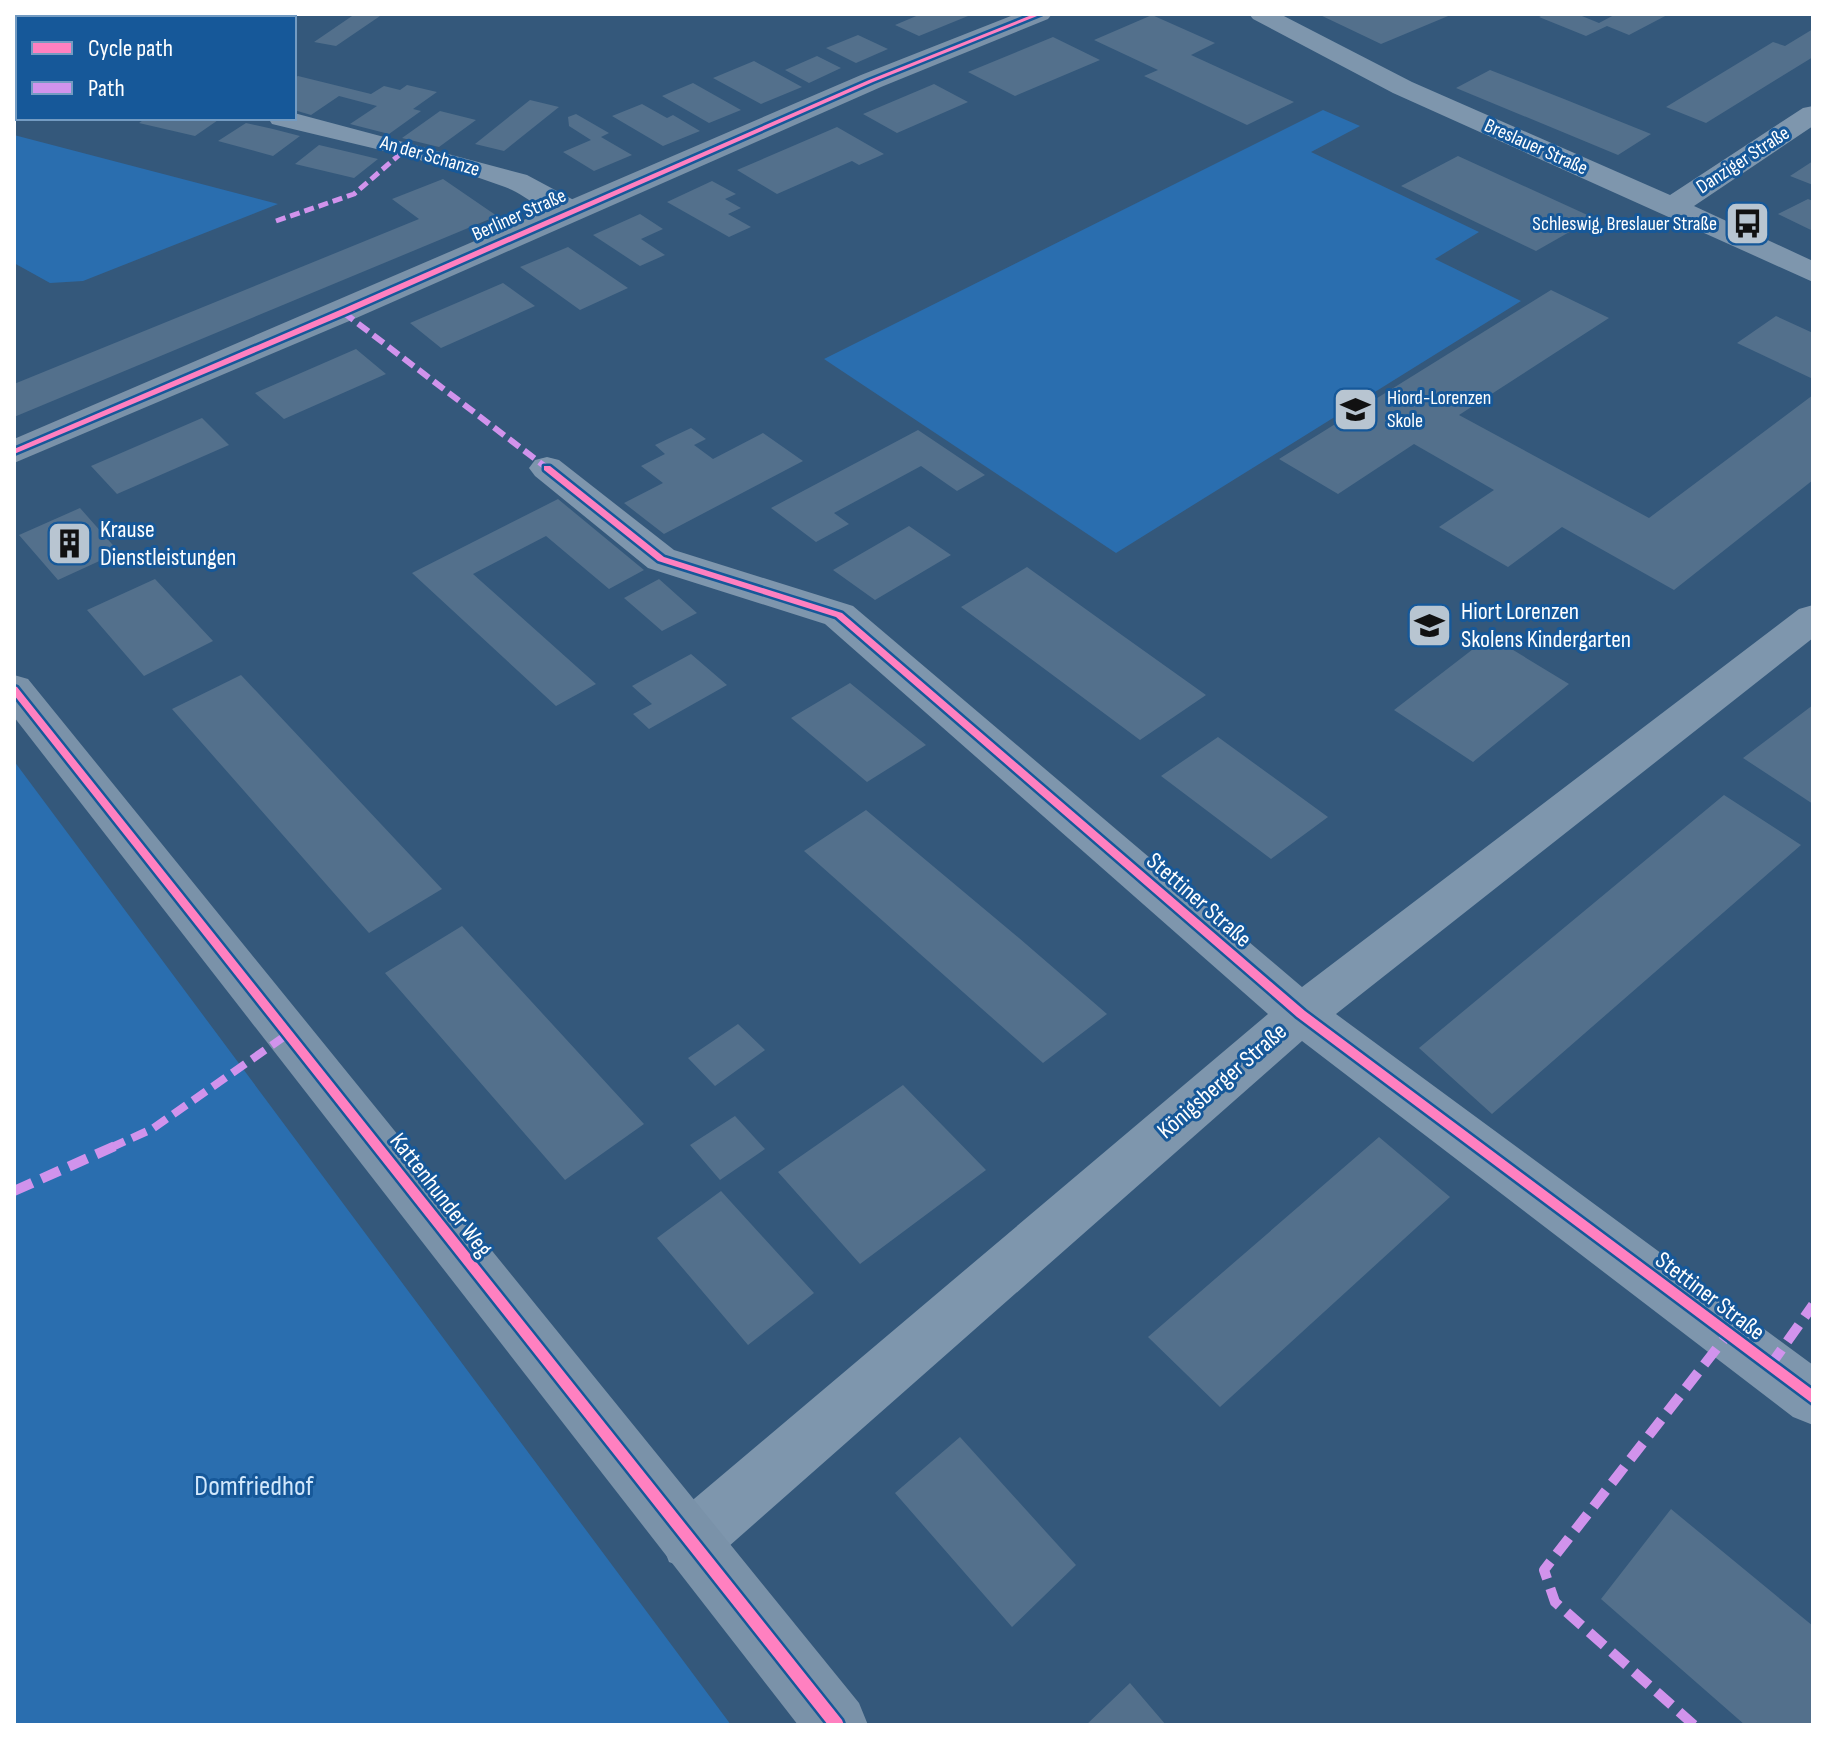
<svg xmlns="http://www.w3.org/2000/svg" width="1827" height="1739" font-family="'Sofia Sans Condensed',sans-serif">
	<rect width="100%" height="100%" fill="#34587b"/>
	<!-- green -->
	<path fill="#2a6eaf" d="M1323,110L1360,126L1311,152L1479,232L1435,259L1521,301L1116,553L824,359Z
		M14,135L278,204L83,281L50,283L14,263Z
		M14,761L731,1725H14Z"/>
	<!-- building -->
	<path fill="#53708c" d="M14,14H43L55,17L18,18V36L14,35Z
		M86,14H117L122,15L117,18H79Z
		M195,14H240L239,18H193Z
		M355,14H383L336,46L314,42Z
		M921,14H973L919,36L895,25Z
		M1318,14H1453L1381,44Z
		M1545,14H1577L1599,23L1616,14H1669L1629,35L1607,26L1586,36L1539,17Z
		M1152,15L1215,43L1191,55L1294,102L1247,125L1144,76L1158,70L1094,40Z
		M1813,29V57L1706,123L1666,107L1773,42L1785,46Z
		M858,35L888,49L856,63L826,48Z
		M1053,37L1100,60L1015,96L968,72Z
		M817,56L841,68L809,83L785,70Z
		M754,61L802,87L761,104L713,78Z
		M1490,70L1564,99L1651,134L1618,155L1456,88Z
		M298,76L371,94L384,86L400,90L407,85L437,92L413,109L421,111L389,134L350,124L377,106L339,96L311,115L294,110V78Z
		M693,83L741,110L709,123L662,96Z
		M934,84L968,102L897,133L863,114Z
		M530,100L559,107L504,151L475,144Z
		M642,104L667,118L673,115L700,131L663,146L612,116Z
		M440,111L476,120L439,147L402,138Z
		M576,114L609,133L601,137L632,155L594,171L563,152L591,140L569,126L568,117Z
		M146,118H221L195,136L139,123Z
		M246,123L273,129L300,136L273,156L218,141Z
		M837,127L884,154L859,165L852,161L777,194L737,170Z
		M319,145L349,152L378,159L354,178L295,164Z
		M1458,156L1594,218L1536,251L1401,186Z
		M1813,161V185L1790,176Z
		M443,179L497,216L14,417V384L419,219L392,199Z
		M712,181L736,194L725,199L741,208L728,214L751,227L729,237L667,202Z
		M1808,199L1813,201V231L1778,214Z
		M640,214L663,229L641,239L665,255L640,266L593,235Z
		M568,247L628,288L580,310L520,267Z
		M503,283L535,306L441,348L410,323Z
		M1551,290L1609,318L1459,415L1649,518L1813,395V480L1674,590L1562,527L1508,567L1439,527L1494,490L1414,444L1338,494L1279,459Z
		M1776,316L1813,333V379L1737,343Z
		M356,349L386,374L284,419L255,393Z
		M202,418L229,445L117,494L91,466Z
		M691,428L706,439L694,445L713,459L763,433L803,461L664,534L624,503L663,483L641,466L665,454L655,445Z
		M918,430L985,475L957,491L921,466L834,513L849,524L816,542L771,508Z
		M558,499L644,570L609,589L546,536L473,574L596,684L556,706L412,573Z
		M80,508L119,552L58,580L19,535Z
		M909,526L951,555L875,600L833,570Z
		M1027,567L1119,633L1206,695L1140,740L961,607Z
		M155,579L213,641L144,676L87,610Z
		M659,579L697,613L662,631L624,598Z
		M1490,636L1569,684L1473,762L1394,710Z
		M691,654L727,685L649,729L633,714L652,704L632,686Z
		M241,675L411,856L442,889L369,933L172,709Z
		M850,683L926,745L867,782L791,718Z
		M1813,705V804L1743,758Z
		M1218,737L1328,817L1271,859L1161,776Z
		M1724,795L1801,845L1492,1114L1419,1048Z
		M866,810L1019,938L1107,1014L1043,1063L804,851Z
		M462,926L644,1124L565,1180L385,973Z
		M738,1024L765,1050L715,1086L688,1058Z
		M903,1085L986,1170L860,1264L778,1172Z
		M735,1116L765,1149L720,1180L690,1145Z
		M1379,1137L1450,1197L1220,1407L1148,1337Z
		M721,1191L814,1293L748,1345L657,1238Z
		M960,1437L1076,1565L1012,1627L895,1493Z
		M1671,1509L1813,1626V1725H1745L1601,1599Z
		M1130,1683L1166,1725H1086Z"/>
	<g fill="none" stroke-linecap="round" stroke-linejoin="round">
		<!-- street -->
		<path fill="#7e96ad" fill-rule="evenodd" d="M147,14H174L171,18H144Z
			M1249,14H1280L1412,82L1670,195L1803,108L1813,106V126L1694,206L1813,261V282L1393,93L1253,19Z
			M14,43L18,44V60L14,59Z
			M294,113L527,175L583,205L587,211L583,217C554,224 530,196 505,187C430,159 349,143 272,124L268,118H294Z
			M547,457L559,460L674,550L853,606L1302,987L1799,609L1813,605V638L1336,1014L1813,1365V1425L1793,1417L1302,1041L711,1562L690,1570L669,1562L661,1541L669,1520L1268,1014L825,624L648,568L535,476L529,468L535,460Z"/>
		<!-- secondary -->
		<path fill="#7a92a9" fill-rule="evenodd" d="M1016,14H1052L1048,19L881,87L354,319L14,463V439L861,75Z
			M14,675L28,679L859,1703L868,1725H798L14,717Z"/>
		<!-- quiet-far3 -->
		<path stroke="#d193ec" stroke-width="5" stroke-dasharray="10 5" stroke-linecap="butt" d="M276,221L354,194L406,149"/>
		<!-- quiet-far2 -->
		<path stroke="#d193ec" stroke-width="6" stroke-dasharray="13 6" stroke-linecap="butt" d="M343,312L547,468"/>
		<!-- quiet-far1 -->
		<path stroke="#d193ec" stroke-width="8" stroke-dasharray="16 8" stroke-linecap="butt" d="M110,1148L152,1129L288,1034"/>
		<!-- quiet -->
		<path stroke="#d193ec" stroke-width="10" stroke-dasharray="20 10" stroke-linecap="butt" d="M14,1191L115,1146
			M1770,1366L1813,1305
			M1694,1725L1555,1602L1544,1570L1728,1334"/>
		<defs>
			<path id="cycleway" d="M1034,14H1042L873,82L346,314L14,454V449L340,310L869,80Z
				M544,466H550L664,557L842,613L1305,1011L1813,1390V1404L1297,1017L836,617L658,561L544,470Z
				M14,686L17,687L842,1720L844,1725H828L14,695Z"/>
		</defs>
		<!-- cycleway casing -->
		<use href="#cycleway" stroke="#165899" stroke-width="5"/>
		<!-- cycleway -->
		<use href="#cycleway" fill="#ff80c0" fill-rule="evenodd"/>
	</g>
	<!-- icons -->
	<defs>
		<symbol id="bus-square" viewBox="-11 -11 22 22"><rect x="-9" y="-9" width="18" height="18" rx="4" fill="#b8c5d1" stroke="#165899"/><path d="M-5-6H5V4H4V6H2V4H-2V6H-4V4H-5ZM-3.5-4V0h7V-4ZM-3.5 1.2v1.5H-2V1.2ZM2 1.2v1.5H3.5V1.2Z" fill="#111"/></symbol>
		<symbol id="school-square" viewBox="-11 -11 22 22"><rect x="-9" y="-9" width="18" height="18" rx="4" fill="#b8c5d1" stroke="#165899"/><path d="M0-5L7-2L0 1L-7-2ZM-4 1L0 2.5L4 1V4Q0 6-4 4Z" fill="#111"/></symbol>
		<symbol id="building-square" viewBox="-11 -11 22 22"><rect x="-9" y="-9" width="18" height="18" rx="4" fill="#b8c5d1" stroke="#165899"/><path d="M-4-6H4V6H1V3H-1V6H-4ZM-2.5-4.3h1.7v1.8h-1.7ZM.8-4.3h1.7v1.8H.8ZM-2.5-1h1.7V.8h-1.7ZM.8-1h1.7V.8H.8Z" fill="#111"/></symbol>
	</defs>
	<g fill-rule="evenodd">
		<use href="#bus-square" x="1722" y="198" width="51" height="51"/>
		<use href="#school-square" x="1330" y="384" width="51" height="51"/>
		<use href="#building-square" x="44" y="518" width="51" height="51"/>
		<use href="#school-square" x="1404" y="600" width="51" height="51"/>
	</g>
	<g text-anchor="middle" dominant-baseline="central" stroke-width="6" stroke-linejoin="round" paint-order="stroke">
		<!-- far-street labels -->
		<g font-size="20" fill="#fff" stroke="#165899">
			<text transform="translate(1536 147) rotate(24)">Breslauer Straße</text>
			<text transform="translate(430 156) rotate(16)">An der Schanze</text>
			<text transform="translate(1743 160) rotate(-33)">Danziger Straße</text>
			<text transform="translate(519 215) rotate(-24)">Berliner Straße</text>
		</g>
		<!-- far-poi labels -->
		<g font-size="20" fill="#fff" stroke="#165899" text-anchor="end">
			<text x="1717" y="224">Schleswig, Breslauer Straße</text>
			<text x="1387" y="398" text-anchor="start">Hiord-Lorenzen<tspan x="1387" dy="23">Skole</tspan></text>
		</g>
		<!-- poi labels -->
		<g font-size="24" fill="#fff" stroke="#165899" text-anchor="start">
			<text x="100" y="529">Krause<tspan x="100" dy="28">Dienstleistungen</tspan></text>
			<text x="1461" y="611">Hiort Lorenzen<tspan x="1461" dy="28">Skolens Kindergarten</tspan></text>
		</g>
		<!-- street labels -->
		<g font-size="24" fill="#fff" stroke="#165899">
			<text transform="translate(1199 900) rotate(41)">Stettiner Straße</text>
			<text transform="translate(1222 1081) rotate(-41)">Königsberger Straße</text>
			<text transform="translate(441 1195) rotate(52)">Kattenhunder Weg</text>
			<text transform="translate(1710 1296) rotate(37)">Stettiner Straße</text>
		</g>
		<!-- near-park labels -->
		<g font-size="28" fill="#d2e8fc" stroke="#165899">
			<text x="254" y="1486">Domfriedhof</text>
		</g>
	</g>
	<!-- border -->
	<rect width="1827" height="1739" fill="none" stroke="#ffffff" stroke-width="32"/>
	<!-- legend -->
	<rect x="16" y="16" width="280" height="104" fill="#165899" stroke="#739bc2" stroke-width="2"/>
	<rect x="32" y="42" width="40" height="12" fill="#ff80c0" stroke="#739bc2" stroke-width="2"/>
	<text x="88" y="56" font-size="24" fill="#ffffff">Cycle path</text>
	<rect x="32" y="82" width="40" height="12" fill="#d193ec" stroke="#739bc2" stroke-width="2"/>
	<text x="88" y="96" font-size="24" fill="#ffffff">Path</text>
</svg>
